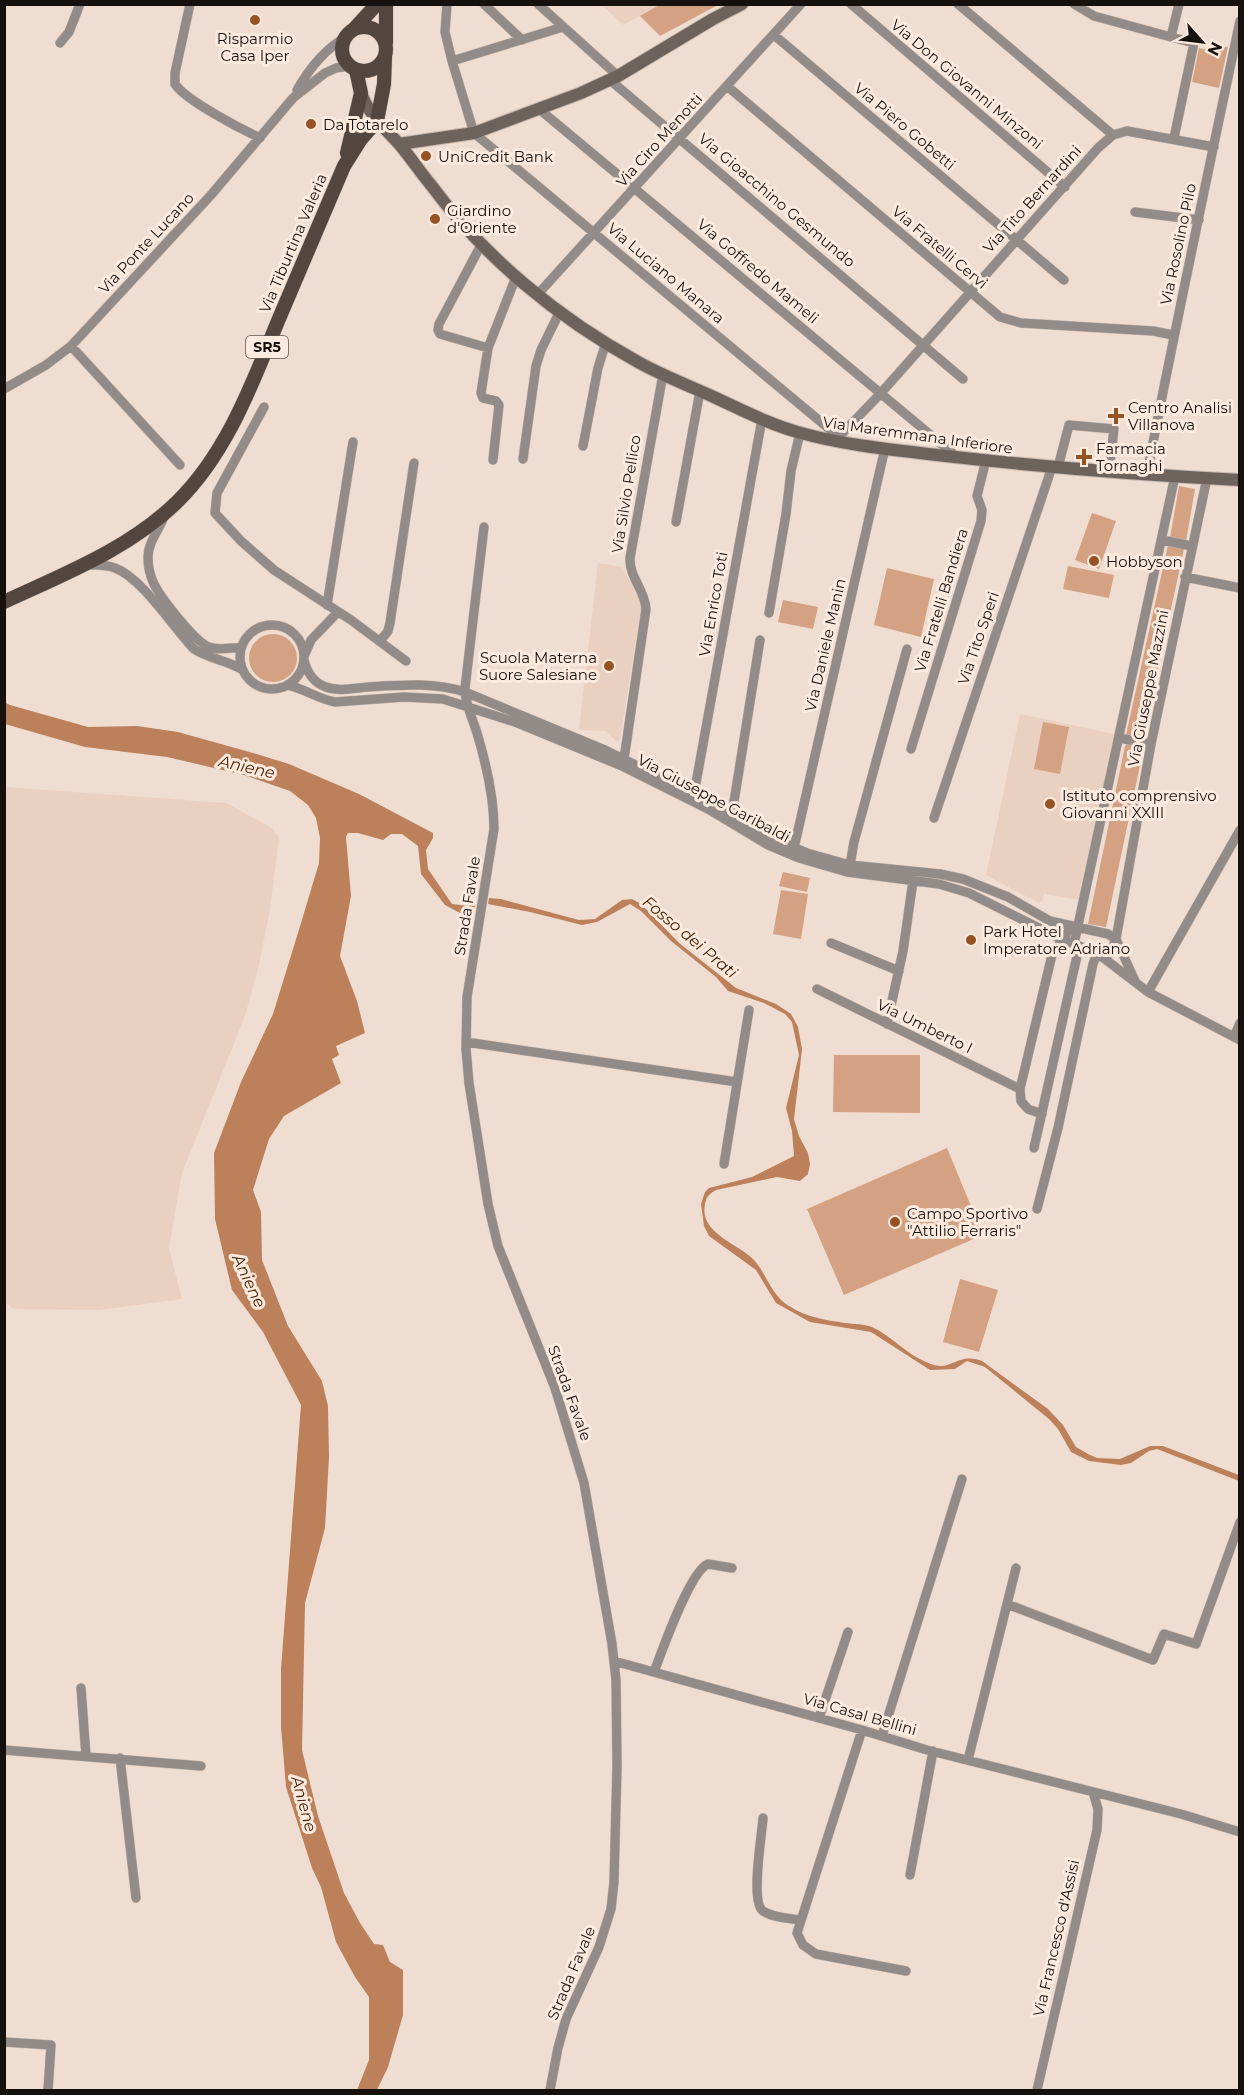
<svg xmlns="http://www.w3.org/2000/svg" width="1244" height="2095" font-family="Montserrat,sans-serif">
	<rect width="100%" height="100%" fill="#efddd2"/>
	<!-- built -->
	<path fill="#ead0c1" d="M602,5H661L623,25Z
		M598,563L622,567L642,602L620,739L617,742L606,731L579,730Z
		M1020,714L1114,734L1080,900L1044,894L1042,901L1039,903L986,875Z
		M4,787L226,803L272,828L279,837L270,909L259,965L245,1016L182,1173L169,1248L182,1299L99,1310L14,1309L5,1303Z"/>
	<!-- green -->
	<path fill="#d4a183" d="M661,4H718V5L660,36L640,16Z
		M1219,45L1228,47L1219,88L1192,82L1199,48L1217,52Z
		M1179,486L1195,489L1186,541L1170,538Z
		M1092,513L1116,521L1099,569L1075,560Z
		M1168,545L1184,549L1143,738L1126,735Z
		M1068,566L1114,575L1109,598L1063,589Z
		M887,568L934,579L921,637L874,625Z
		M783,600L818,607L813,629L778,622Z
		M249 658a24 24 0 1 1 48 0a24 24 0 1 1-48 0Z
		M1043,722L1069,727L1060,774L1034,769Z
		M1128,743L1144,746L1106,927L1088,924L1125,746Z
		M783,872L810,878L807,892L779,886Z
		M781,890L808,894L801,939L773,934Z
		M834,1055H920V1113L833,1112Z
		M947,1148L983,1235L844,1295L807,1209Z
		M960,1279L998,1290L979,1352L943,1342Z"/>
	<!-- water -->
	<path fill="#bc805b" d="M4,702L10,705L88,727L137,726L178,732L253,753L289,764L359,794L433,833V838L426,850L428,869L452,904L468,906L475,904L474,910L460,913L445,905L421,874L418,846L402,834H391L383,840L358,833H348L346,837L351,896L340,956L357,1001L365,1033L336,1046L339,1055L332,1059L341,1083L284,1116L269,1139L253,1190L261,1212L262,1260L288,1326L322,1381L328,1406L329,1457L325,1528L305,1603L302,1750L318,1816L344,1893L360,1923L374,1944L383,1945L390,1962L403,1970V2015L388,2067L377,2090H357L369,2060V1997L355,1977L336,1942L321,1887L312,1868L286,1787L281,1727V1669L301,1405L263,1332L232,1290L215,1219L214,1153L241,1082L273,1014L301,923L319,863L320,838L316,818L308,805L290,791L244,775L167,757L85,747L5,724Z
		M489,898L501,899L579,920L595,919L622,900L632,899L641,904L679,943L736,988L776,1004L791,1014L798,1027L802,1049L794,1119L799,1136L808,1153L810,1164L808,1174L800,1181L777,1177L716,1190C710,1193 706,1197 705,1204C699,1233 737,1243 753,1259C767,1274 771,1295 789,1306C806,1317 825,1320 845,1323C854,1324 864,1324 872,1327C892,1336 906,1354 926,1362C952,1375 955,1351 982,1361L1048,1409L1063,1425L1076,1447L1088,1454L1097,1458L1120,1459L1150,1446H1163L1239,1475V1481L1157,1449L1149,1451L1131,1463L1121,1465L1089,1461L1071,1452L1058,1429L1049,1419L985,1367L967,1361L955,1369L930,1370L871,1332L810,1322L776,1303L756,1270L709,1236L704,1226L701,1204L705,1192L709,1188L752,1177L794,1156L792,1131L786,1108L799,1055L792,1022L785,1014L764,1003L728,991L716,977L671,941L641,911L630,904L597,922L582,925L530,912L488,904Z"/>
	<g fill="none" stroke-linecap="round" stroke-linejoin="round">
		<defs>
			<path id="street" d="M190,4L175,73V84C185,100 241,129 260,138
				M447,4L445,32L452,61
				M484,4L522,40
				M538,4L618,76
				M851,4L1065,187
				M958,4L1113,135
				M1074,4L1094,16L1171,37
				M563,27L452,61L474,133L839,437
				M774,35L1064,280
				M60,43L69,32L80,4
				M610,80L963,379
				M727,86L1000,317L1021,323L1153,331L1173,335
				M297,90C309,69 325,49 346,37
				M539,109L957,457
				M1174,138L1194,43L1171,37L1179,4
				M1135,212L1199,220
				M481,245L439,324L438,330L440,334L488,348L516,277
				M538,294L801,4
				M71,346L180,465
				M488,348L481,393L483,398L496,401L499,405L493,460
				M4,389L46,365L71,346L211,195L293,98L325,73L336,68L350,66
				M264,407L217,493L215,513L241,541L274,570L351,620L406,661
				M835,441L881,393L1098,148L1113,135L1127,131L1214,147
				M583,446L598,368L606,342
				M523,459L536,366L541,350L560,311
				M1058,467L1069,425L1114,429L1109,471
				M1147,474C1176,322 1208,172 1240,21
				M165,514C161,528 148,541 148,557C148,566 150,576 154,584C161,598 195,642 209,647C219,651 231,647 241,648
				M676,522L700,391
				M484,527L465,688C465,704 472,717 477,733C486,763 494,798 494,829L467,997L466,1049L469,1083L488,1204L498,1246L555,1388L584,1483L612,1644L616,1680L617,1766L614,1882L611,1909L599,1947L566,2019L558,2048L550,2090
				M1162,540L1192,546
				M87,565C96,565 106,564 115,568C142,578 173,627 194,649C209,659 227,660 243,670
				M1185,577L1240,588
				M327,605L353,442
				M769,613L786,514L791,471L800,433
				M240 657a32 32 0 1 1 64 0a32 32 0 1 1-64 0Z
				M381,640L388,631L390,623L414,463
				M305,654L311,640L338,612
				M304,660C307,672 314,683 326,687C339,692 355,688 368,687C401,685 433,682 465,692L605,750L711,802L772,838L807,853L850,865L940,874L963,879L1008,897L1050,921L1108,934L1116,939
				M288,685C305,689 318,699 335,702L404,697L443,699L515,722L622,766L708,809L768,845L799,858L847,872L939,884L969,893L1061,939L1097,953L1148,992L1240,1040
				M1119,738L1151,744
				M911,749L981,521L982,510L977,496L986,460
				M624,759L646,609C645,590 629,577 630,558L663,374
				M694,794L762,419
				M732,814L760,640
				M934,818L1052,467
				M794,848L885,448
				M850,865L854,842L907,649
				M1116,939L1135,981
				M831,943L899,971
				M1074,944L1175,476
				M1097,953L1106,955L1110,953L1116,939L1151,744L1207,478
				M817,989L1020,1089
				M1148,992L1240,830
				M887,1024L903,951L913,881
				M1234,1037L1240,1023
				M466,1042L737,1082
				M1042,1114L1028,1109L1021,1101L1020,1089L1052,955L1071,927
				M1034,1148L1079,947
				M724,1164L749,1010
				M1037,1209L1058,1128L1093,964L1097,953
				M1007,1604L1153,1660L1164,1634L1196,1644L1240,1522
				M614,1661L862,1730L927,1750L1181,1814L1240,1832
				M654,1672C662,1651 690,1571 708,1564L732,1568
				M81,1688L86,1756
				M819,1718L848,1632
				M862,1730L797,1933L803,1945L816,1954L906,1971
				M882,1736L962,1479
				M4,1750L201,1766
				M120,1758L136,1898
				M968,1760L1016,1568
				M763,1818C762,1835 750,1902 763,1911C773,1918 789,1918 800,1920
				M910,1875L933,1751
				M4,2042L51,2045L48,2090
				M1037,2090L1097,1830L1098,1809L1093,1792"/>
			<path id="secondary" d="M361,93C369,115 384,127 400,145C411,158 420,172 431,185C485,258 558,318 638,362C663,376 690,386 716,398C744,411 771,425 801,433C848,446 897,450 946,456C1043,467 1142,475 1240,480
				M399,144L474,133L581,93L618,76L713,19L742,4"/>
			<path id="primary" d="M342 49a22 22 0 1 1 44 0a22 22 0 1 1-44 0Z
				M354,29L377,4
				M386,43V4
				M347,153L361,93L356,70
				M4,602C64,574 129,549 177,502C227,453 252,384 278,321C300,269 322,218 344,166L361,139L377,121L384,84L385,56"/>
		</defs>
		<!-- street casing -->
		<use href="#street" stroke="#c8b8af" stroke-width="10"/>
		<!-- secondary casing -->
		<use href="#secondary" stroke="#c8b8af" stroke-width="14"/>
		<!-- primary casing -->
		<use href="#primary" stroke="#c8b8af" stroke-width="15"/>
		<!-- street -->
		<use href="#street" stroke="#938b87" stroke-width="9"/>
		<!-- secondary -->
		<use href="#secondary" stroke="#6d635c" stroke-width="12"/>
		<!-- primary -->
		<use href="#primary" stroke="#53463f" stroke-width="14"/>
	</g>
	<!-- markers -->
	<g fill="#955223" stroke="#fceadf" stroke-width="2">
		<circle cx="255" cy="20" r="6"/>
		<circle cx="311" cy="124" r="6"/>
		<circle cx="426" cy="156" r="6"/>
		<circle cx="435" cy="219" r="6"/>
		<path d="M1113 407h6v6h6v6h-6v6h-6v-6h-6v-6h6z"/>
		<path d="M1081 448h6v6h6v6h-6v6h-6v-6h-6v-6h6z"/>
		<circle cx="1094" cy="561" r="6"/>
		<circle cx="609" cy="666" r="6"/>
		<circle cx="1050" cy="804" r="6"/>
		<circle cx="971" cy="940" r="6"/>
		<circle cx="895" cy="1222" r="6"/>
	</g>
	<g text-anchor="middle" dominant-baseline="central" stroke-width="6" stroke-linejoin="round" paint-order="stroke">
		<!-- shield labels -->
		<rect fill="#fceadf" stroke="#5c524d" stroke-width="1.5" x="246" y="336" width="42" height="22" rx="4.5"/>
		<g font-size="14" font-weight="bold" fill="#17110e">
			<text x="267" y="347">SR5</text>
		</g>
		<!-- poi labels -->
		<g font-size="15" fill="#17110e" stroke="#fceadf" text-anchor="start">
			<text x="255" y="38" text-anchor="middle">Risparmio<tspan x="255" dy="17">Casa Iper</tspan></text>
			<text x="323" y="124">Da Totarelo</text>
			<text x="438" y="156">UniCredit Bank</text>
			<text x="447" y="210">Giardino<tspan x="447" dy="17">d'Oriente</tspan></text>
			<text x="1128" y="407">Centro Analisi<tspan x="1128" dy="17">Villanova</tspan></text>
			<text x="1096" y="448">Farmacia<tspan x="1096" dy="17">Tornaghi</tspan></text>
			<text x="1106" y="561">Hobbyson</text>
			<text x="597" y="657" text-anchor="end">Scuola Materna<tspan x="597" dy="17">Suore Salesiane</tspan></text>
			<text x="1062" y="795">Istituto comprensivo<tspan x="1062" dy="17">Giovanni XXIII</tspan></text>
			<text x="983" y="931">Park Hotel<tspan x="983" dy="17">Imperatore Adriano</tspan></text>
			<text x="907" y="1213">Campo Sportivo<tspan x="907" dy="17">"Attilio Ferraris"</tspan></text>
		</g>
		<!-- street labels -->
		<g font-size="15" fill="#17110e" stroke="#fceadf">
			<text transform="translate(967 84) rotate(40)">Via Don Giovanni Minzoni</text>
			<text transform="translate(905 126) rotate(40)">Via Piero Gobetti</text>
			<text transform="translate(659 140) rotate(-48)">Via Ciro Menotti</text>
			<text transform="translate(1032 199) rotate(-48)">Via Tito Bernardini</text>
			<text transform="translate(777 200) rotate(40)">Via Gioacchino Gesmundo</text>
			<text transform="translate(146 243) rotate(-47)">Via Ponte Lucano</text>
			<text transform="translate(293 243) rotate(-67)">Via Tiburtina Valeria</text>
			<text transform="translate(1178 244) rotate(-78)">Via Rosolino Pilo</text>
			<text transform="translate(940 247) rotate(40)">Via Fratelli Cervi</text>
			<text transform="translate(758 271) rotate(40)">Via Goffredo Mameli</text>
			<text transform="translate(666 273) rotate(40)">Via Luciano Manara</text>
			<text transform="translate(918 435) rotate(8)">Via Maremmana Inferiore</text>
			<text transform="translate(626 494) rotate(-81)">Via Silvio Pellico</text>
			<text transform="translate(941 600) rotate(-73)">Via Fratelli Bandiera</text>
			<text transform="translate(713 604) rotate(-80)">Via Enrico Toti</text>
			<text transform="translate(978 638) rotate(-71)">Via Tito Speri</text>
			<text transform="translate(825 645) rotate(-77)">Via Daniele Manin</text>
			<text transform="translate(1148 688) rotate(-79)">Via Giuseppe Mazzini</text>
			<text transform="translate(714 798) rotate(28)">Via Giuseppe Garibaldi</text>
			<text transform="translate(467 906) rotate(-81)">Strada Favale</text>
			<text transform="translate(925 1026) rotate(26)">Via Umberto I</text>
			<text transform="translate(570 1393) rotate(70)">Strada Favale</text>
			<text transform="translate(860 1714) rotate(16)">Via Casal Bellini</text>
			<text transform="translate(1056 1938) rotate(-77)">Via Francesco d'Assisi</text>
			<text transform="translate(571 1973) rotate(-67)">Strada Favale</text>
		</g>
		<!-- water labels -->
		<g font-size="16" font-style="italic" fill="#492104" stroke="#fceadf">
			<text transform="translate(247 767) rotate(13)">Aniene</text>
			<text transform="translate(690 937) rotate(40)">Fosso dei Prati</text>
			<text transform="translate(249 1281) rotate(65)">Aniene</text>
			<text transform="translate(304 1804) rotate(75)">Aniene</text>
		</g>
	</g>
	<!-- border -->
	<rect width="1244" height="2095" fill="none" stroke="#17110e" stroke-width="12"/>
	<!-- north arrow -->
	<g transform="translate(1202 42) rotate(118)" stroke="#fceadf" stroke-width="4.5" paint-order="stroke">
	<path d="M0-4.5L10 22L0 15L-10 22Z" fill="#17110e"/>
	<text y="-9" font-size="16" font-weight="bold" text-anchor="middle" fill="#17110e">N</text>
	</g>
</svg>
